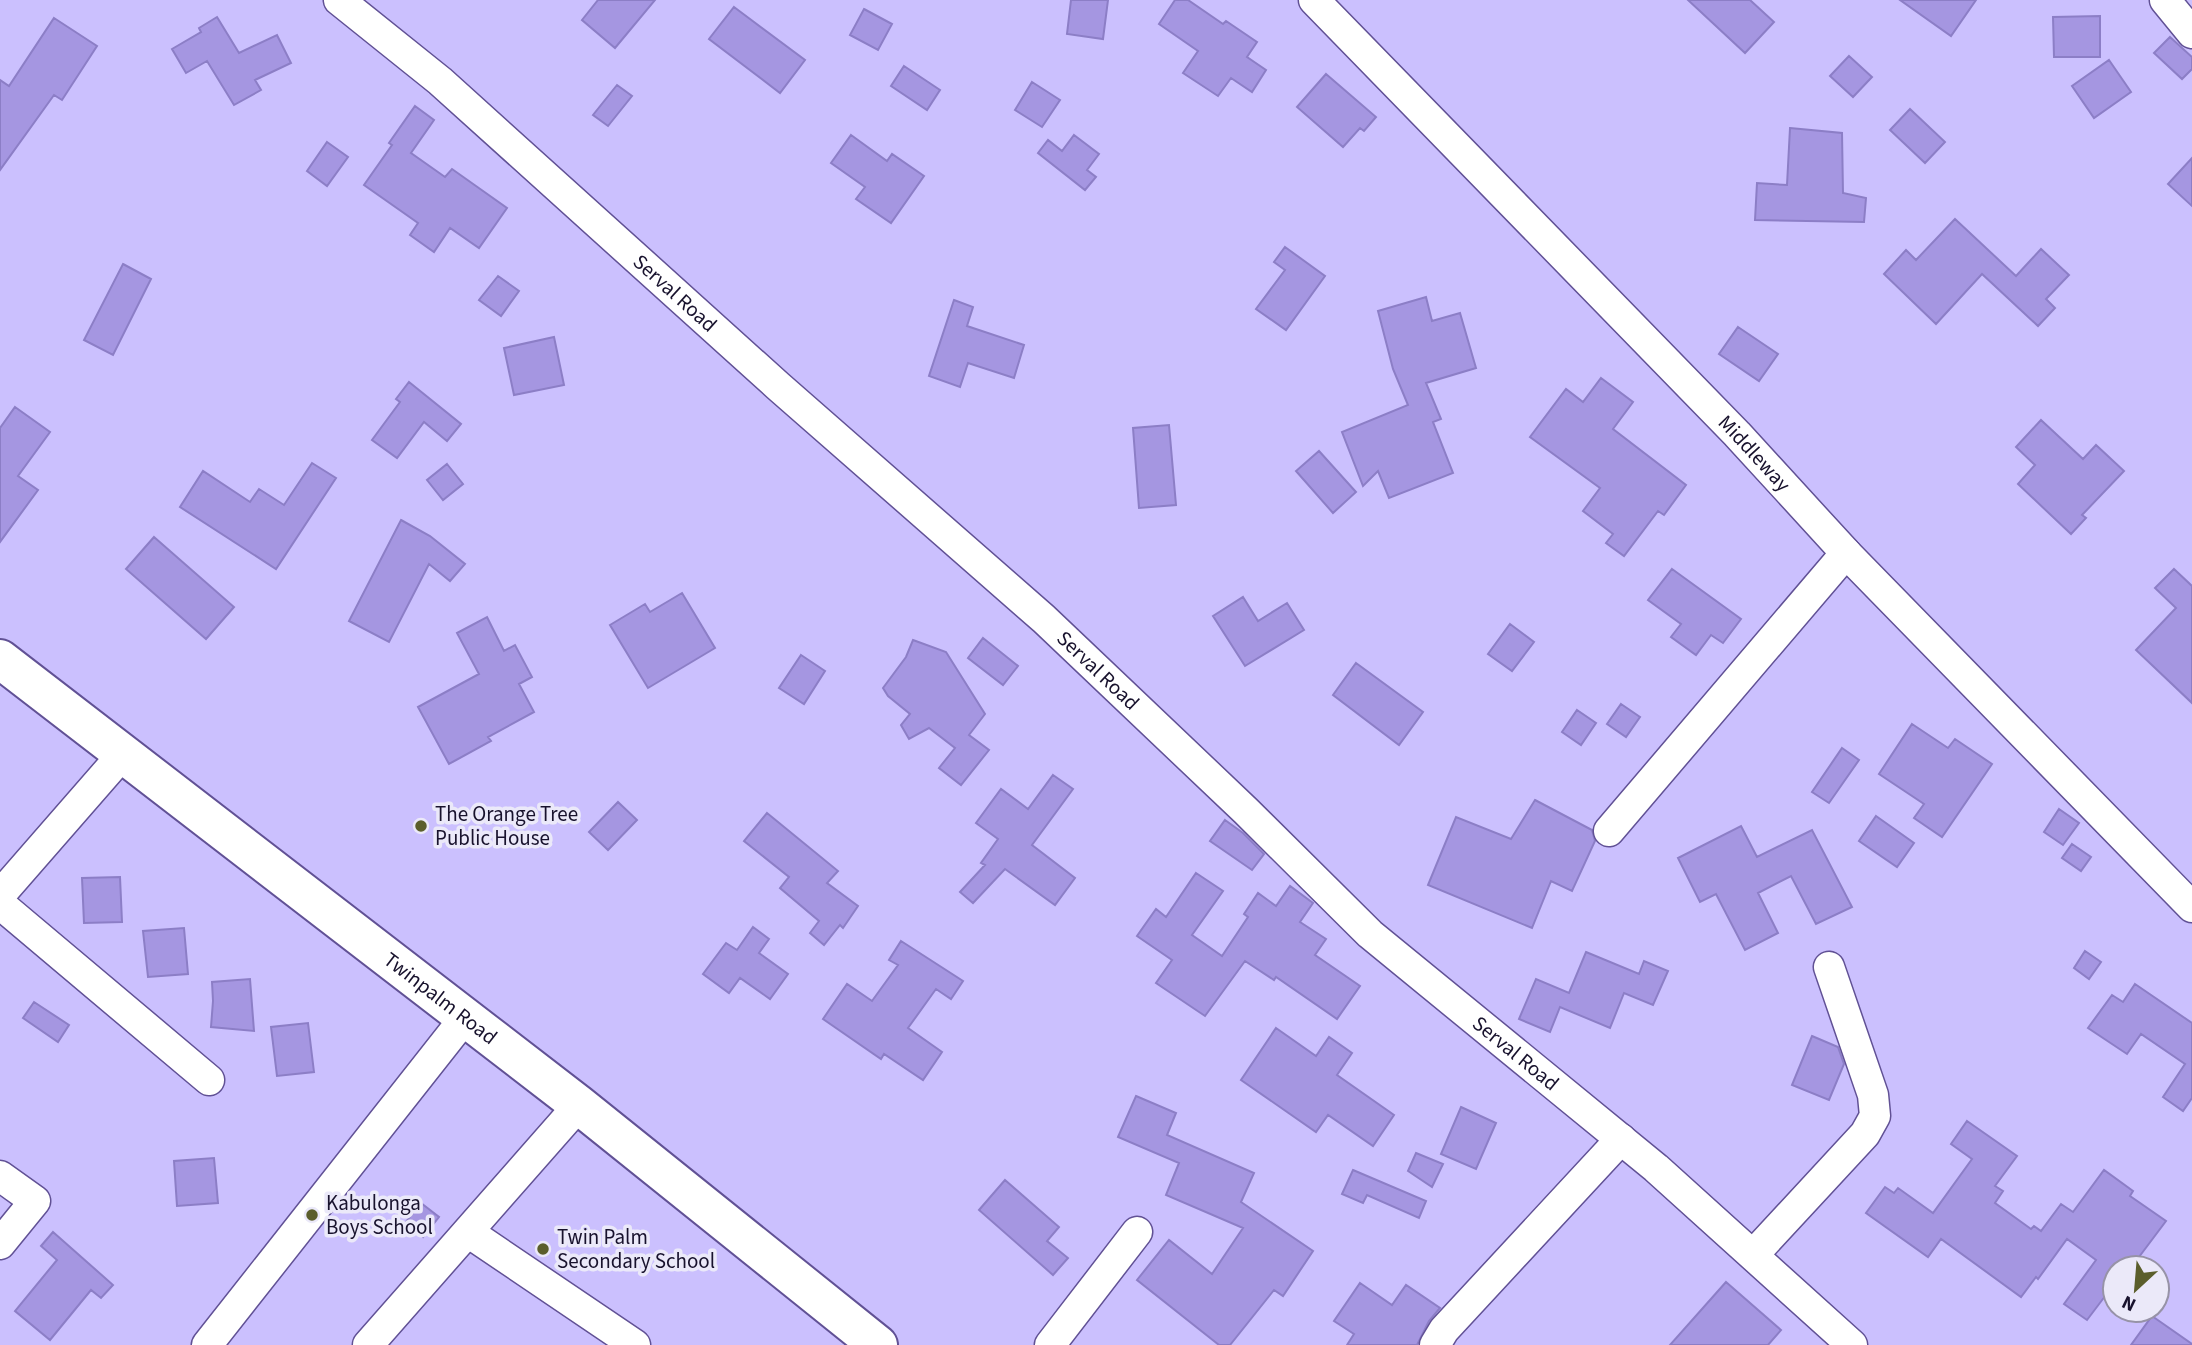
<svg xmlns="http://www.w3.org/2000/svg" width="2192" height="1345" font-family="'Source Sans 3',sans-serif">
	<rect width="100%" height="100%" fill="#cbc0fe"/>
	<!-- building -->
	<path fill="#a596e1" stroke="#8c7ec6" stroke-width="2" d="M598,0H655L615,48L582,20Z
		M1071,0H1108L1103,39L1067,34Z
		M1175,0H1188L1223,24L1226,21L1257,42L1247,57L1266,70L1252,92L1231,78L1218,96L1183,73L1198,51L1159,24Z
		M1688,0H1750L1774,22L1745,53Z
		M1900,0H1976L1951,36Z
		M734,7L805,60L780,93L709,39Z
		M864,9L892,24L878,50L850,35Z
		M2100,16V57H2054L2053,17Z
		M217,17L239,53L277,35L291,63L255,80L261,90L234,105L207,61L186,73L172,49L201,32L199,28Z
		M54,18L97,46L62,100L54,95L0,170V80L9,86Z
		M2170,37L2192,57V69L2182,79L2154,53Z
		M1849,56L1872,77L1853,97L1830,76Z
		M2109,60L2131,92L2094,118L2072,86Z
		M904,66L940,90L927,110L891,86Z
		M1326,74L1376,117L1364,131L1360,128L1343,147L1297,107Z
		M1032,82L1060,100L1042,127L1015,110Z
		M617,85L632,96L608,126L593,115Z
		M415,106L434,120L411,153L445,177L452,169L507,208L479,248L450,228L434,252L410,235L418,223L364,185L392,145L389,143Z
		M1910,109L1945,142L1925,163L1890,130Z
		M1790,128L1842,133L1843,193L1866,198L1864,222L1755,220L1757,183L1787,185Z
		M851,135L887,161L892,154L924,176L891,223L856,199L865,187L831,163Z
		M1074,135L1099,154L1087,170L1096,177L1085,190L1038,153L1048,140L1062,151Z
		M327,142L348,157L327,186L307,171Z
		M2192,158V206L2168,184Z
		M1955,219L2016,276L2041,249L2069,275L2046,299L2055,308L2038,326L1982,274L1936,324L1884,274L1906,250L1916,260Z
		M1285,247L1325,276L1286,330L1256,309L1285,270L1274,262Z
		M123,264L151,279L113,355L84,340Z
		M498,276L519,291L501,316L479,300Z
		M1426,297L1432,321L1460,313L1476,368L1426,383L1441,419L1433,422L1453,473L1389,498L1378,471L1363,486L1342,432L1408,405L1393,369L1378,311Z
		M954,300L973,307L967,326L1024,345L1014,378L968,363L960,387L929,376Z
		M1738,327L1778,354L1759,381L1719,354Z
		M554,337L564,385L514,395L504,348Z
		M1601,378L1633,402L1613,429L1686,485L1664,515L1658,511L1624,556L1606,543L1613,534L1583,511L1600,488L1530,437L1566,389L1583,402Z
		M409,382L461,424L447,441L424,422L397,458L372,440L400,402L396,399Z
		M15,407L50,432L18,476L38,490L0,542V428Z
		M2041,420L2083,459L2096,445L2124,471L2082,515L2086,518L2071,534L2018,484L2035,465L2016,447Z
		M1169,425L1176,505L1139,508L1133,428Z
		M1319,451L1356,492L1333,513L1296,471Z
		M312,463L336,478L276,569L180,507L203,471L250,502L259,489L284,505Z
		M447,464L463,484L443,500L427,480Z
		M401,520L430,536L465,564L450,581L429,564L389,642L349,621Z
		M154,537L234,607L206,639L126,569Z
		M1672,569L1741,619L1723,643L1711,635L1696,655L1671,637L1681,624L1648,600Z
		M2174,569L2192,586V703L2136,650L2176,608L2155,588Z
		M682,593L715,648L648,688L610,625L645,604L650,612Z
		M1243,597L1258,621L1287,603L1304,630L1245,666L1213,616Z
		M487,617L504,651L515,645L532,677L519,684L534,712L488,737L491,741L449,764L418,707L479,674L457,633Z
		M1510,624L1534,642L1512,671L1488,654Z
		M983,638L1018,666L1003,685L968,658Z
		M913,640L946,652L985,714L969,735L989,750L961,785L939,768L955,748L929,728L909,739L901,725L910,714L888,696L883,688L906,657Z
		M801,655L825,671L804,704L779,688Z
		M1356,663L1423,712L1399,745L1333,695Z
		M1621,704L1640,717L1626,737L1607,724Z
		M1577,710L1596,723L1581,745L1562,732Z
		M1912,724L1948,748L1955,739L1992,764L1942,837L1914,818L1924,804L1879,774Z
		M1842,748L1859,760L1829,803L1812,792Z
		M1053,775L1073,789L1032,845L1075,878L1055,905L1005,869L973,903L960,892L985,865L981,863L998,839L976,823L1001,789L1028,809Z
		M1535,800L1592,830L1595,841L1572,891L1551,881L1532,928L1428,885L1456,817L1511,839Z
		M618,802L637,820L608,850L589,832Z
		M2059,809L2079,823L2063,845L2044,832Z
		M767,813L838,871L827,883L858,906L843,928L840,925L824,945L810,933L819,921L780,888L789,877L744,841Z
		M1876,816L1914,843L1897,867L1859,841Z
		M1225,820L1243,833L1264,854L1252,870L1210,841Z
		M1741,826L1757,857L1812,830L1852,907L1816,924L1791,876L1758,893L1778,933L1745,950L1716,894L1700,902L1678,858Z
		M2072,844L2091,857L2081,871L2062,858Z
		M1196,873L1223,891L1192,935L1222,956L1248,917L1244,914L1258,893L1276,906L1290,886L1313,903L1300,922L1326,939L1315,955L1360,986L1337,1019L1276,977L1274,980L1245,961L1205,1016L1156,983L1172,960L1137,936L1156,909L1166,917Z
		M120,877L122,922L84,923L82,878Z
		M753,927L769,939L759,953L788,974L770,999L740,978L729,993L703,974L726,943L737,950Z
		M184,928L188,974L148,977L143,931Z
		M901,941L963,981L951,999L936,989L908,1028L942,1052L923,1080L884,1054L881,1059L823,1019L847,984L872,1001L898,965L889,960Z
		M2085,951L2101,962L2089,979L2074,968Z
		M1586,952L1639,974L1644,961L1668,971L1653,1005L1624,993L1610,1028L1560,1007L1550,1032L1519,1019L1536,979L1569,993Z
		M250,979L254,1031L211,1027L213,1001L212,982Z
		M2135,984L2192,1023V1098L2183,1111L2163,1097L2185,1064L2141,1034L2127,1054L2088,1028L2112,995L2123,1002Z
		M34,1002L69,1025L58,1042L23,1018Z
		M308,1023L314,1072L277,1076L271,1027Z
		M1276,1028L1316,1056L1329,1037L1352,1053L1337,1075L1394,1115L1373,1146L1328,1115L1316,1132L1241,1080Z
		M1812,1036L1838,1047L1844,1064L1829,1100L1792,1085Z
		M1136,1096L1176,1113L1167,1135L1254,1173L1241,1202L1313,1251L1283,1296L1274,1290L1230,1345H1219L1137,1280L1169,1240L1212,1274L1243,1228L1166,1195L1179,1163L1118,1137Z
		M1461,1107L1496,1123L1476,1169L1441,1154Z
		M1967,1121L2017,1156L1995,1186L2003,1191L1995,1203L2031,1229L2034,1226L2041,1231L2061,1204L2073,1212L2104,1170L2133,1191L2130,1196L2166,1221L2139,1257L2154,1268H2115V1283L2087,1320L2064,1304L2096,1260L2067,1239L2038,1279L2036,1277L2021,1297L1941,1239L1928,1257L1866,1213L1885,1187L1894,1193L1898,1188L1933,1213L1972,1159L1951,1144Z
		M1416,1153L1443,1164L1432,1187L1408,1171Z
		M214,1158L218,1203L177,1206L174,1161Z
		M1353,1170L1426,1201L1419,1218L1367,1195L1363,1203L1342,1194Z
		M1005,1180L1059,1227L1047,1241L1068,1258L1053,1275L979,1210Z
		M421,1203L439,1217L423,1237L405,1223Z
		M53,1232L113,1285L101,1298L91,1290L50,1340L15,1311L57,1260L41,1246Z
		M1726,1282L1781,1330L1768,1345H1670Z
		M1360,1283L1392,1305L1406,1285L1440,1308L1429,1321L1417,1345H1347L1354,1334L1334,1321Z
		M2152,1316L2192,1344V1345H2131Z"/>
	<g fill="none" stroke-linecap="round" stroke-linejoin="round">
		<defs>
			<g id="minor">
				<path id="s1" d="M339,0L440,81L778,386L1044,619L1246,811L1370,934L1656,1168L1852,1345"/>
				<path id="s2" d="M1314,0L1737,434L1846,553L2192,907"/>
				<path d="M2165,0L2192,33"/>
				<path d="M1609,831L1846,553"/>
				<path d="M0,895L123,754"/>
				<path d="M0,904L209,1080"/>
				<path d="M0,1176L35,1201L0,1244"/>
				<path d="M468,1232L635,1345"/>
				<path d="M1753,1255L1865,1134L1875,1116L1873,1095L1829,967"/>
				<path d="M207,1345L464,1019"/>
				<path d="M368,1345L579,1105"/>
				<path d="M1050,1345L1137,1232"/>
				<path d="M1435,1345L1444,1330L1621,1139"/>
			</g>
			<g id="major">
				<path id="s3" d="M0,659L579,1105L878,1345"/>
			</g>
		</defs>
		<!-- minor casing -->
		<use href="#minor" stroke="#615195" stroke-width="33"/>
		<!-- major casing -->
		<use href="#major" stroke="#615195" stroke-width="42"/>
		<!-- minor -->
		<use href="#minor" stroke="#fff" stroke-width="30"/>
		<!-- major -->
		<use href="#major" stroke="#fff" stroke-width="38"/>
	</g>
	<!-- markers -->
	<g fill="#5b5e2c" stroke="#ebe9f9" stroke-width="2.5">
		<circle cx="421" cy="826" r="7"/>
		<circle cx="312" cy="1215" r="7"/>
		<circle cx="543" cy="1249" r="7"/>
	</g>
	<g text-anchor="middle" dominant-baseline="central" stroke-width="7" stroke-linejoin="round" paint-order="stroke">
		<!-- street labels -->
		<g font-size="21" fill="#18122d" stroke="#ebe9f9">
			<text stroke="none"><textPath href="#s1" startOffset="446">Serval Road</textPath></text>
			<text stroke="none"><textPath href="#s2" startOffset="632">Middleway</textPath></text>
			<text stroke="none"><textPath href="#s1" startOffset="1013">Serval Road</textPath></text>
			<text stroke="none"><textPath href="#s3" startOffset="556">Twinpalm Road</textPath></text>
			<text stroke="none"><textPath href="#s1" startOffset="1580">Serval Road</textPath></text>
		</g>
		<!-- poi labels -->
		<g font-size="21" fill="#18122d" stroke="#ebe9f9" text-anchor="start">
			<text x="435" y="814">The Orange Tree<tspan x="435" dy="24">Public House</tspan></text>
			<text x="326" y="1203">Kabulonga<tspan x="326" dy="24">Boys School</tspan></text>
			<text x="557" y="1237">Twin Palm<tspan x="557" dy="24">Secondary School</tspan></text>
		</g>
	</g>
	<!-- north arrow -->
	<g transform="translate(2136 1289) rotate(206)"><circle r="33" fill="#ebe9f9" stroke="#9793a7" stroke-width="2"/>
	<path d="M0-5L12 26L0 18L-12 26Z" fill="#5b5e2c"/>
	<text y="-10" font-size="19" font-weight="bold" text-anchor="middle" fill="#18122d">N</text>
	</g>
</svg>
